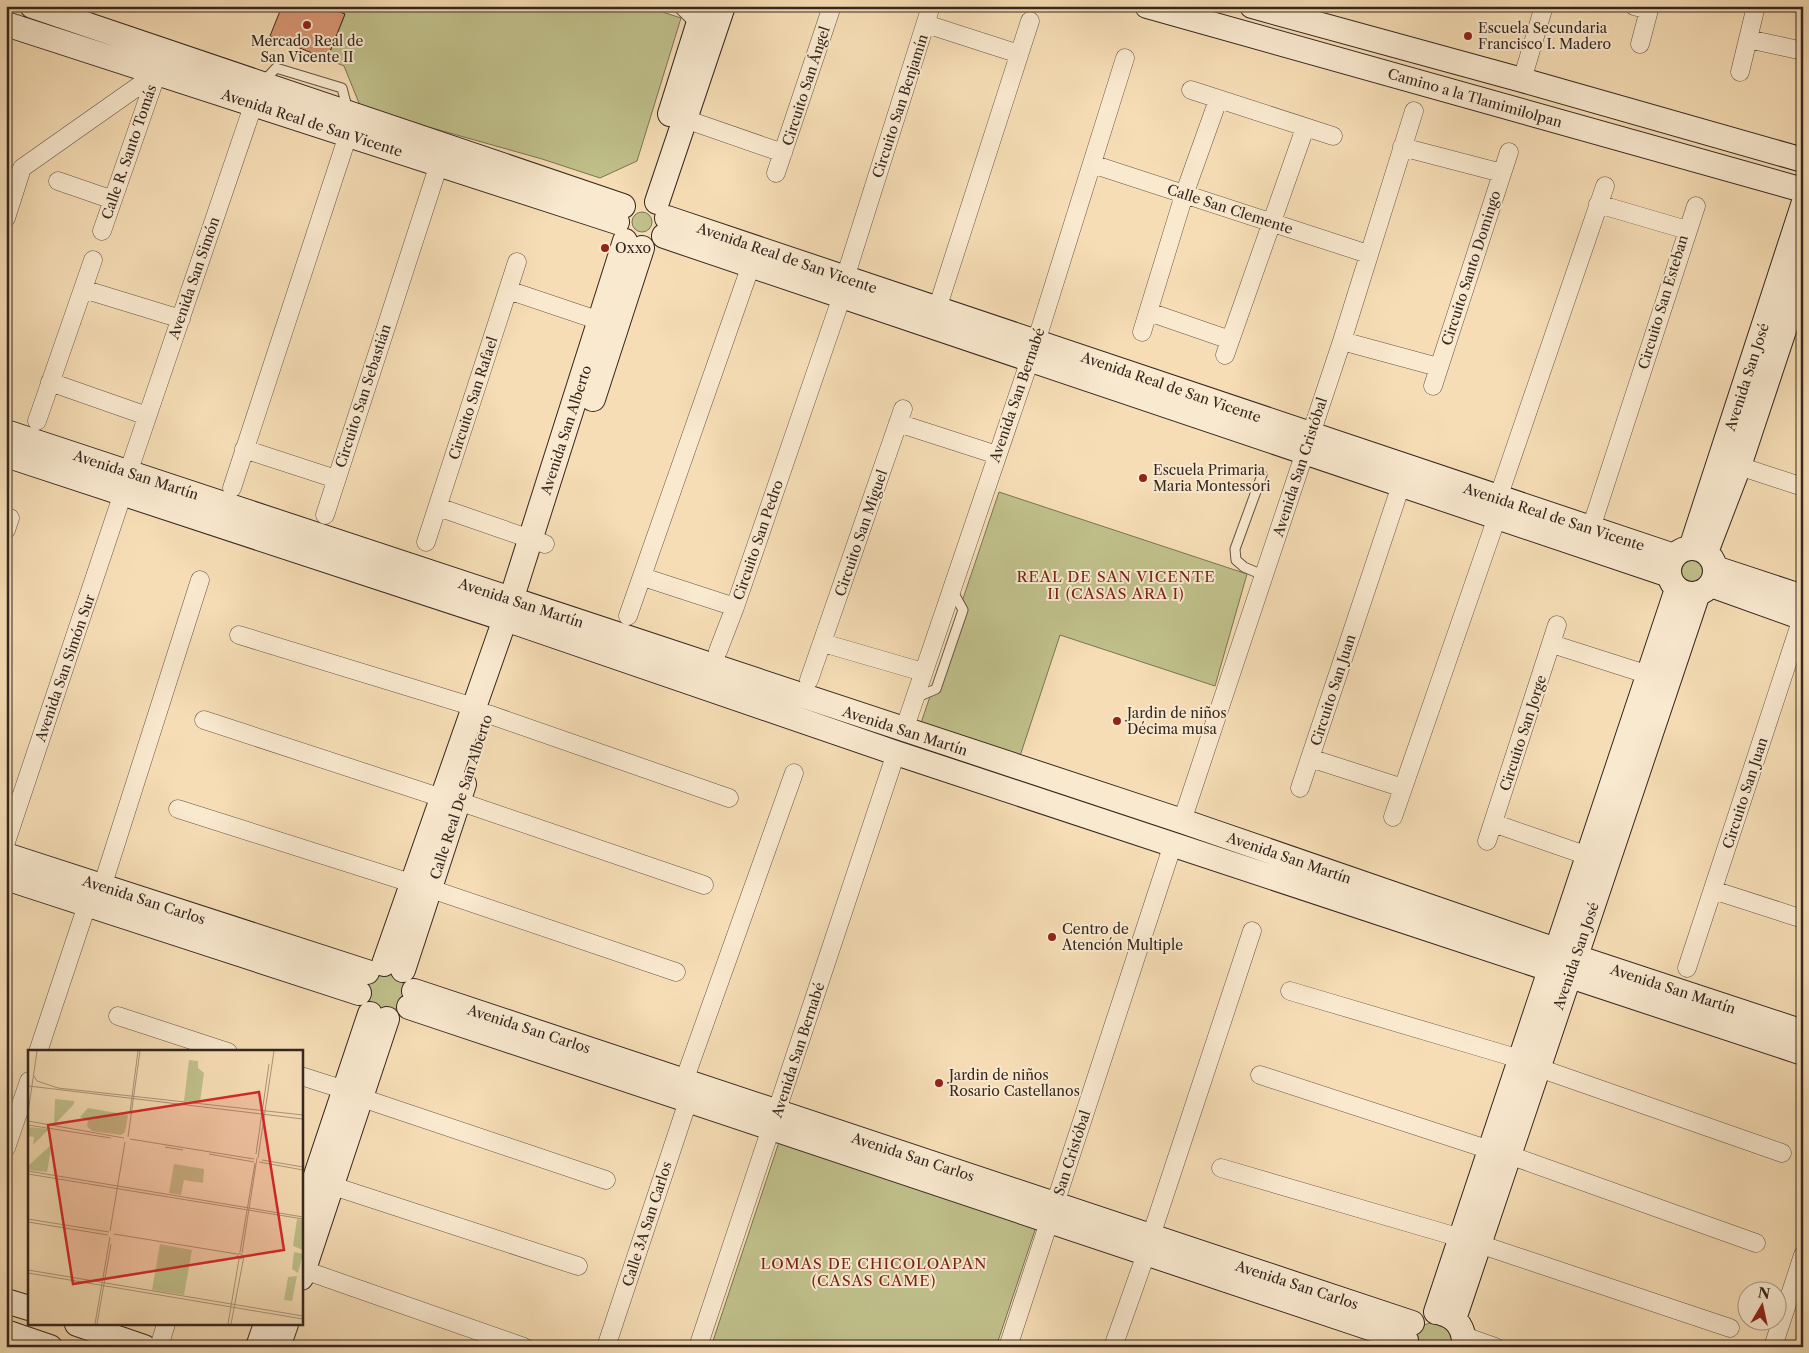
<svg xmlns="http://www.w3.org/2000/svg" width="1809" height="1353" font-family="'Libre Caslon Text',serif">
	<rect width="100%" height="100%" fill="#f6ddb5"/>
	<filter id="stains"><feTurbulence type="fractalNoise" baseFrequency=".004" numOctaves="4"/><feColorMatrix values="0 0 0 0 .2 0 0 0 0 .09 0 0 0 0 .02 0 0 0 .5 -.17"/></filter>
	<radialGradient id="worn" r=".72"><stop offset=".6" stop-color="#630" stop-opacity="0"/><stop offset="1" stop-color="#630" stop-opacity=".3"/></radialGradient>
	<!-- green -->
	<path fill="#c0c08b" stroke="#7a7455" d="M325,6H644L681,18L637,161L600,178L542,159L361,108L344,66L327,59L345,14Z
		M632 222a10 10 0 1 1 20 0a10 10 0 1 1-20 0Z
		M999,492L1247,574L1215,686L1060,635L1020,756L920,726Z
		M1681 571a11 11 0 1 1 22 0a11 11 0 1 1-22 0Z
		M367 992a19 19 0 1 1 38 0a19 19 0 1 1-38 0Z
		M779,1142L1036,1227L996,1347H711Z
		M1435,1322L1452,1331L1455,1347H1415C1414,1332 1420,1324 1435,1322Z"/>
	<!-- building -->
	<path fill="#da9875" stroke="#35271f" d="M282,6H325L345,14L327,59L270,36Z"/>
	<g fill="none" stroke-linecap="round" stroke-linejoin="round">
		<defs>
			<path id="lane" d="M677,6L696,25
				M263,82L276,68L342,88L348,111
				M1262,475L1235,549L1236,560L1244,567L1265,576
				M915,698L936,689L963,610L952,590"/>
			<path id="street" d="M1634,6L1649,10
				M926,24L1019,54
				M1748,39L1803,51
				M1640,44L1650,6
				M1740,72L1756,6
				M1522,80L1544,6
				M1191,90L1333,136
				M685,119L783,153
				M1402,147L1502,173
				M1092,164L1368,254
				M776,173L832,6
				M58,181L113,200
				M1598,204L1687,230
				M6,218L22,168L157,73
				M102,231L157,73
				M845,278L931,6
				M83,289L181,319
				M508,290L609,324
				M937,309L1030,21
				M1149,312L1230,340
				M1142,332L1184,195L1218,100
				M1342,341L1438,367
				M1225,355L1305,128
				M50,382L147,416
				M1433,386L1509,152
				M37,421L93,260
				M898,423L997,455
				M244,449L336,479
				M1739,466L1803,487
				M128,473L257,94
				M232,488L348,135
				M1498,498L1605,186
				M438,507L545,544
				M325,515L439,164
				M1591,528L1696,206
				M6,530L10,518
				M426,542L517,262
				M643,577L735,607
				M628,616L751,265
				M239,635L474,707
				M823,643L923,672
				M1552,644L1649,675
				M718,651L735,607L842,296
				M809,680L903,409
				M488,714L729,798
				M204,720L442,798
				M904,730L1036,342L1125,58
				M1310,758L1403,788
				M1300,788L1401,485
				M458,801L704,885
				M178,809L414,884
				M1393,817L1497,517
				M1182,821L1342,341L1414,111
				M1493,823L1588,856
				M1487,841L1557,625
				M6,842L123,493
				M102,887L200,580
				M431,889L676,972
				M1713,890L1803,919
				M1687,968L1802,618
				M1290,991L1520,1059
				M118,1016L228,1052
				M38,1052L87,905
				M1539,1068L1782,1153
				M1260,1075L1490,1150
				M301,1076L345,1090
				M684,1081L794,773
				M362,1098L606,1180
				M6,1148L29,1081
				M1509,1155L1756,1243
				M1221,1168L1461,1238
				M333,1186L578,1266
				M1151,1236L1252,931
				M1479,1244L1730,1328
				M304,1270L524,1347
				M1464,1336L1495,1347
				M159,1347L166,1324
				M606,1347L688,1101
				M698,1347L896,753
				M1008,1347L1173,844
				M1113,1347L1146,1254
				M1773,1347L1803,1255"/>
			<path id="secondary" d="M32,6L623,206
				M1147,6L1803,190
				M1252,6L1522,80L1803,160
				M6,24L617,222
				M670,114L704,6
				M657,202L723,6
				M667,218L1674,556
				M664,236L1669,575
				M593,399L642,248
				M6,432L1182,821L1576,957L1803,1032
				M6,455L517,623L896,753L1803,1053
				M1669 571a23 23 0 1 1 46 0a23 23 0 1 1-46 0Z
				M1691,548L1803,205
				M1706,552L1739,466L1803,273
				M1715,568L1803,597
				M1711,585L1803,618
				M6,855L367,972
				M6,878L359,993
				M384,964L505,619L625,241
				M403,970L464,784
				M414,991L1412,1323
				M409,1007L1406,1340
				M301,1220L370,1014
				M301,1278L387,1019
				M6,1301L29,1308
				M1436,1312L1677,589
				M1441,1313C1458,1317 1465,1330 1464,1347
				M1454,1319L1698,593
				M77,1324L144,1347
				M6,1332L50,1347
				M258,1347L266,1324
				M278,1347L286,1324"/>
		</defs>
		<!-- lane casing -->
		<use href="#lane" stroke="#655444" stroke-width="11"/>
		<!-- street casing -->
		<use href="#street" stroke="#655444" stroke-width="19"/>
		<!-- secondary casing -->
		<use href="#secondary" stroke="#35271f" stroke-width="26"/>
		<!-- lane -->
		<use href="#lane" stroke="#f9e9cf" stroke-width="9"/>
		<!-- street -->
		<use href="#street" stroke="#f9e9cf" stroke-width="18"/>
		<!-- secondary -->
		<use href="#secondary" stroke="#f9e9cf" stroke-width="24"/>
	</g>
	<!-- markers -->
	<g fill="#8f2418" stroke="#f9e9cf" stroke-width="2">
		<circle cx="307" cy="25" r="5"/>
		<circle cx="1468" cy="36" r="5"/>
		<circle cx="605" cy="248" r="5"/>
		<circle cx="1143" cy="478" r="5"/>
		<circle cx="1117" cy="721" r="5"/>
		<circle cx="1052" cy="937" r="5"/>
		<circle cx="939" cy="1083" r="5"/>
	</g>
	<g text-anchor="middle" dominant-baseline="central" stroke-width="4" stroke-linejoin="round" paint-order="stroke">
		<!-- poi labels -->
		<g font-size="14" fill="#35271f" stroke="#f9e9cf" text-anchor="start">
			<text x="1478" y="28">Escuela Secundaria<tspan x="1478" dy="16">Francisco I. Madero</tspan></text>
			<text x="307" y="41" text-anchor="middle">Mercado Real de<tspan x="307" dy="16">San Vicente II</tspan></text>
			<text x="615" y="248">Oxxo</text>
			<text x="1153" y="470">Escuela Primaria<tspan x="1153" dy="16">Maria Montessori</tspan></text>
			<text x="1127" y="713">Jardin de niños<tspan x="1127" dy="16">Décima musa</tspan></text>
			<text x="1062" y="929">Centro de<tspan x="1062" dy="16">Atención Multiple</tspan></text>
			<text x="949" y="1075">Jardin de niños<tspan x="949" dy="16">Rosario Castellanos</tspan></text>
		</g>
		<!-- street labels -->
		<g font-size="14" fill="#35271f" stroke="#f9e9cf">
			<text transform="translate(806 86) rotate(-72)">Circuito San Ángel</text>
			<text transform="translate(1475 98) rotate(16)">Camino a la Tlamimilolpan</text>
			<text transform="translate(900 106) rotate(-72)">Circuito San Benjamín</text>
			<text transform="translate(312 123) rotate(18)">Avenida Real de San Vicente</text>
			<text transform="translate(129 152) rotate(-71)">Calle R. Santo Tomás</text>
			<text transform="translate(1230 209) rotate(18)">Calle San Clemente</text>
			<text transform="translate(787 258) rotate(19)">Avenida Real de San Vicente</text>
			<text transform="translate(1471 268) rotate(-72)">Circuito Santo Domingo</text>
			<text transform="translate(194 278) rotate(-71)">Avenida San Simón</text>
			<text transform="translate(1663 302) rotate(-73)">Circuito San Esteban</text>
			<text transform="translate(1747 377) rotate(-72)">Avenida San José</text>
			<text transform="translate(1171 387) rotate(19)">Avenida Real de San Vicente</text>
			<text transform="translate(1017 395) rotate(-71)">Avenida San Bernabé</text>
			<text transform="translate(363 396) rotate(-72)">Circuito San Sebastián</text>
			<text transform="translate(473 398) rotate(-72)">Circuito San Rafael</text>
			<text transform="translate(566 430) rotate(-72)">Avenida San Alberto</text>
			<text transform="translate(1300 467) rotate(-72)">Avenida San Cristóbal</text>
			<text transform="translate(136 475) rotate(18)">Avenida San Martín</text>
			<text transform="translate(1554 517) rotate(18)">Avenida Real de San Vicente</text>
			<text transform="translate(861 533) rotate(-71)">Circuito San Miguel</text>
			<text transform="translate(758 540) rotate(-71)">Circuito San Pedro</text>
			<text transform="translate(521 603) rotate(18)">Avenida San Martín</text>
			<text transform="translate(65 668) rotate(-71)">Avenida San Simón Sur</text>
			<text transform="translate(1333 690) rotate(-72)">Circuito San Juan</text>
			<text transform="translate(905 731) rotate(18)">Avenida San Martín</text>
			<text transform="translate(1523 733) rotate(-72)">Circuito San Jorge</text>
			<text transform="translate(1745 793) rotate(-72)">Circuito San Juan</text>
			<text transform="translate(461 797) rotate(-72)">Calle Real De San Alberto</text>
			<text transform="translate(1289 858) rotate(19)">Avenida San Martín</text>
			<text transform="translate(144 900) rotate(18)">Avenida San Carlos</text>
			<text transform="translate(1576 956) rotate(-71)">Avenida San José</text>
			<text transform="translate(1673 989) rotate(18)">Avenida San Martín</text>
			<text transform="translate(529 1029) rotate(18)">Avenida San Carlos</text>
			<text transform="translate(798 1050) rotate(-72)">Avenida San Bernabé</text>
			<text transform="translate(1072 1153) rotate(-72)">San Cristóbal</text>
			<text transform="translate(913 1157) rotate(18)">Avenida San Carlos</text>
			<text transform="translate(647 1224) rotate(-72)">Calle 3A San Carlos</text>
			<text transform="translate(1297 1285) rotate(18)">Avenida San Carlos</text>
		</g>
		<!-- neighbourhood labels -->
		<g font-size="15" letter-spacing="1" fill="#7a1f14" stroke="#f9e9cf">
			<text x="1116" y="576">REAL DE SAN VICENTE<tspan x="1116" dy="17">II (CASAS ARA I)</tspan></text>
			<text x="874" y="1263">LOMAS DE CHICOLOAPAN<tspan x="874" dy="17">(CASAS CAME)</tspan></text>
		</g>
	</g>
	<!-- overview -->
	<g transform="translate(28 1050)">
		<rect width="275" height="275" fill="#f6ddb5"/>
		<path d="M161,10L170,11V18L176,23L172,52L156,51ZM27,49L46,51V54L26,75ZM60,58L100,65L97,82L93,85L64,81L59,76L60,71L52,67ZM0,77L21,79L5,95L6,87L0,86ZM24,94L19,122L0,120V116ZM146,114L176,119L175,133L156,130L153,145L141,143ZM269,169L275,170V200L265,196ZM132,194L164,200L156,245L124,240ZM266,202L275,204L270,223L264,219ZM269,226L264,251L256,250L260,227Z" fill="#c0c08b"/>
		<path fill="none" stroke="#a99479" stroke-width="1" d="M6,26L9,31L30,38L275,65M1,36L275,69M102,62L110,1M0,63L9,1M0,71L96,88M0,75L83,88M100,87L112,1M102,89L226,109M137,97L155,100M181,104L226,112M228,104L241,14M230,108L246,1M234,110L275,117M231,112L275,120M0,121L275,167M0,124L275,169M0,169L81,182M0,172L80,185M82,181L97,92M86,184L209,204M212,202L227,113M214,203L229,108M0,220L275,266M0,223L275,269M67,274L82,187M69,274L83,194M200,274L211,209M203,274L216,206L211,203L209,207L214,209"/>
		<path fill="#d62828" fill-opacity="0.15" stroke="#d62828" stroke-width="2.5" d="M231,42L256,200L45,234L20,75Z"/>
		<rect width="275" height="275" fill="none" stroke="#35271f" stroke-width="2.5"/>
	</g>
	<!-- margin -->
	<rect width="1809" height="1353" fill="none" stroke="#f6ddb5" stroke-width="25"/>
	<rect x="8" y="8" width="1794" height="1338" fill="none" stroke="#35271f" stroke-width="2.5"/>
	<rect x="12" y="12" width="1784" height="1328" fill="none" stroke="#35271f"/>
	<!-- north arrow -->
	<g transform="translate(1762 1306) rotate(9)"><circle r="24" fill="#f9e9cf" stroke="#ab9b89"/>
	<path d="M0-4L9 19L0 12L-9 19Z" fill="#8f2418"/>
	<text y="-8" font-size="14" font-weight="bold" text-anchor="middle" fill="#35271f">N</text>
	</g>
	<rect width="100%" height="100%" filter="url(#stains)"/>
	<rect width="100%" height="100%" fill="url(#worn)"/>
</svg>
